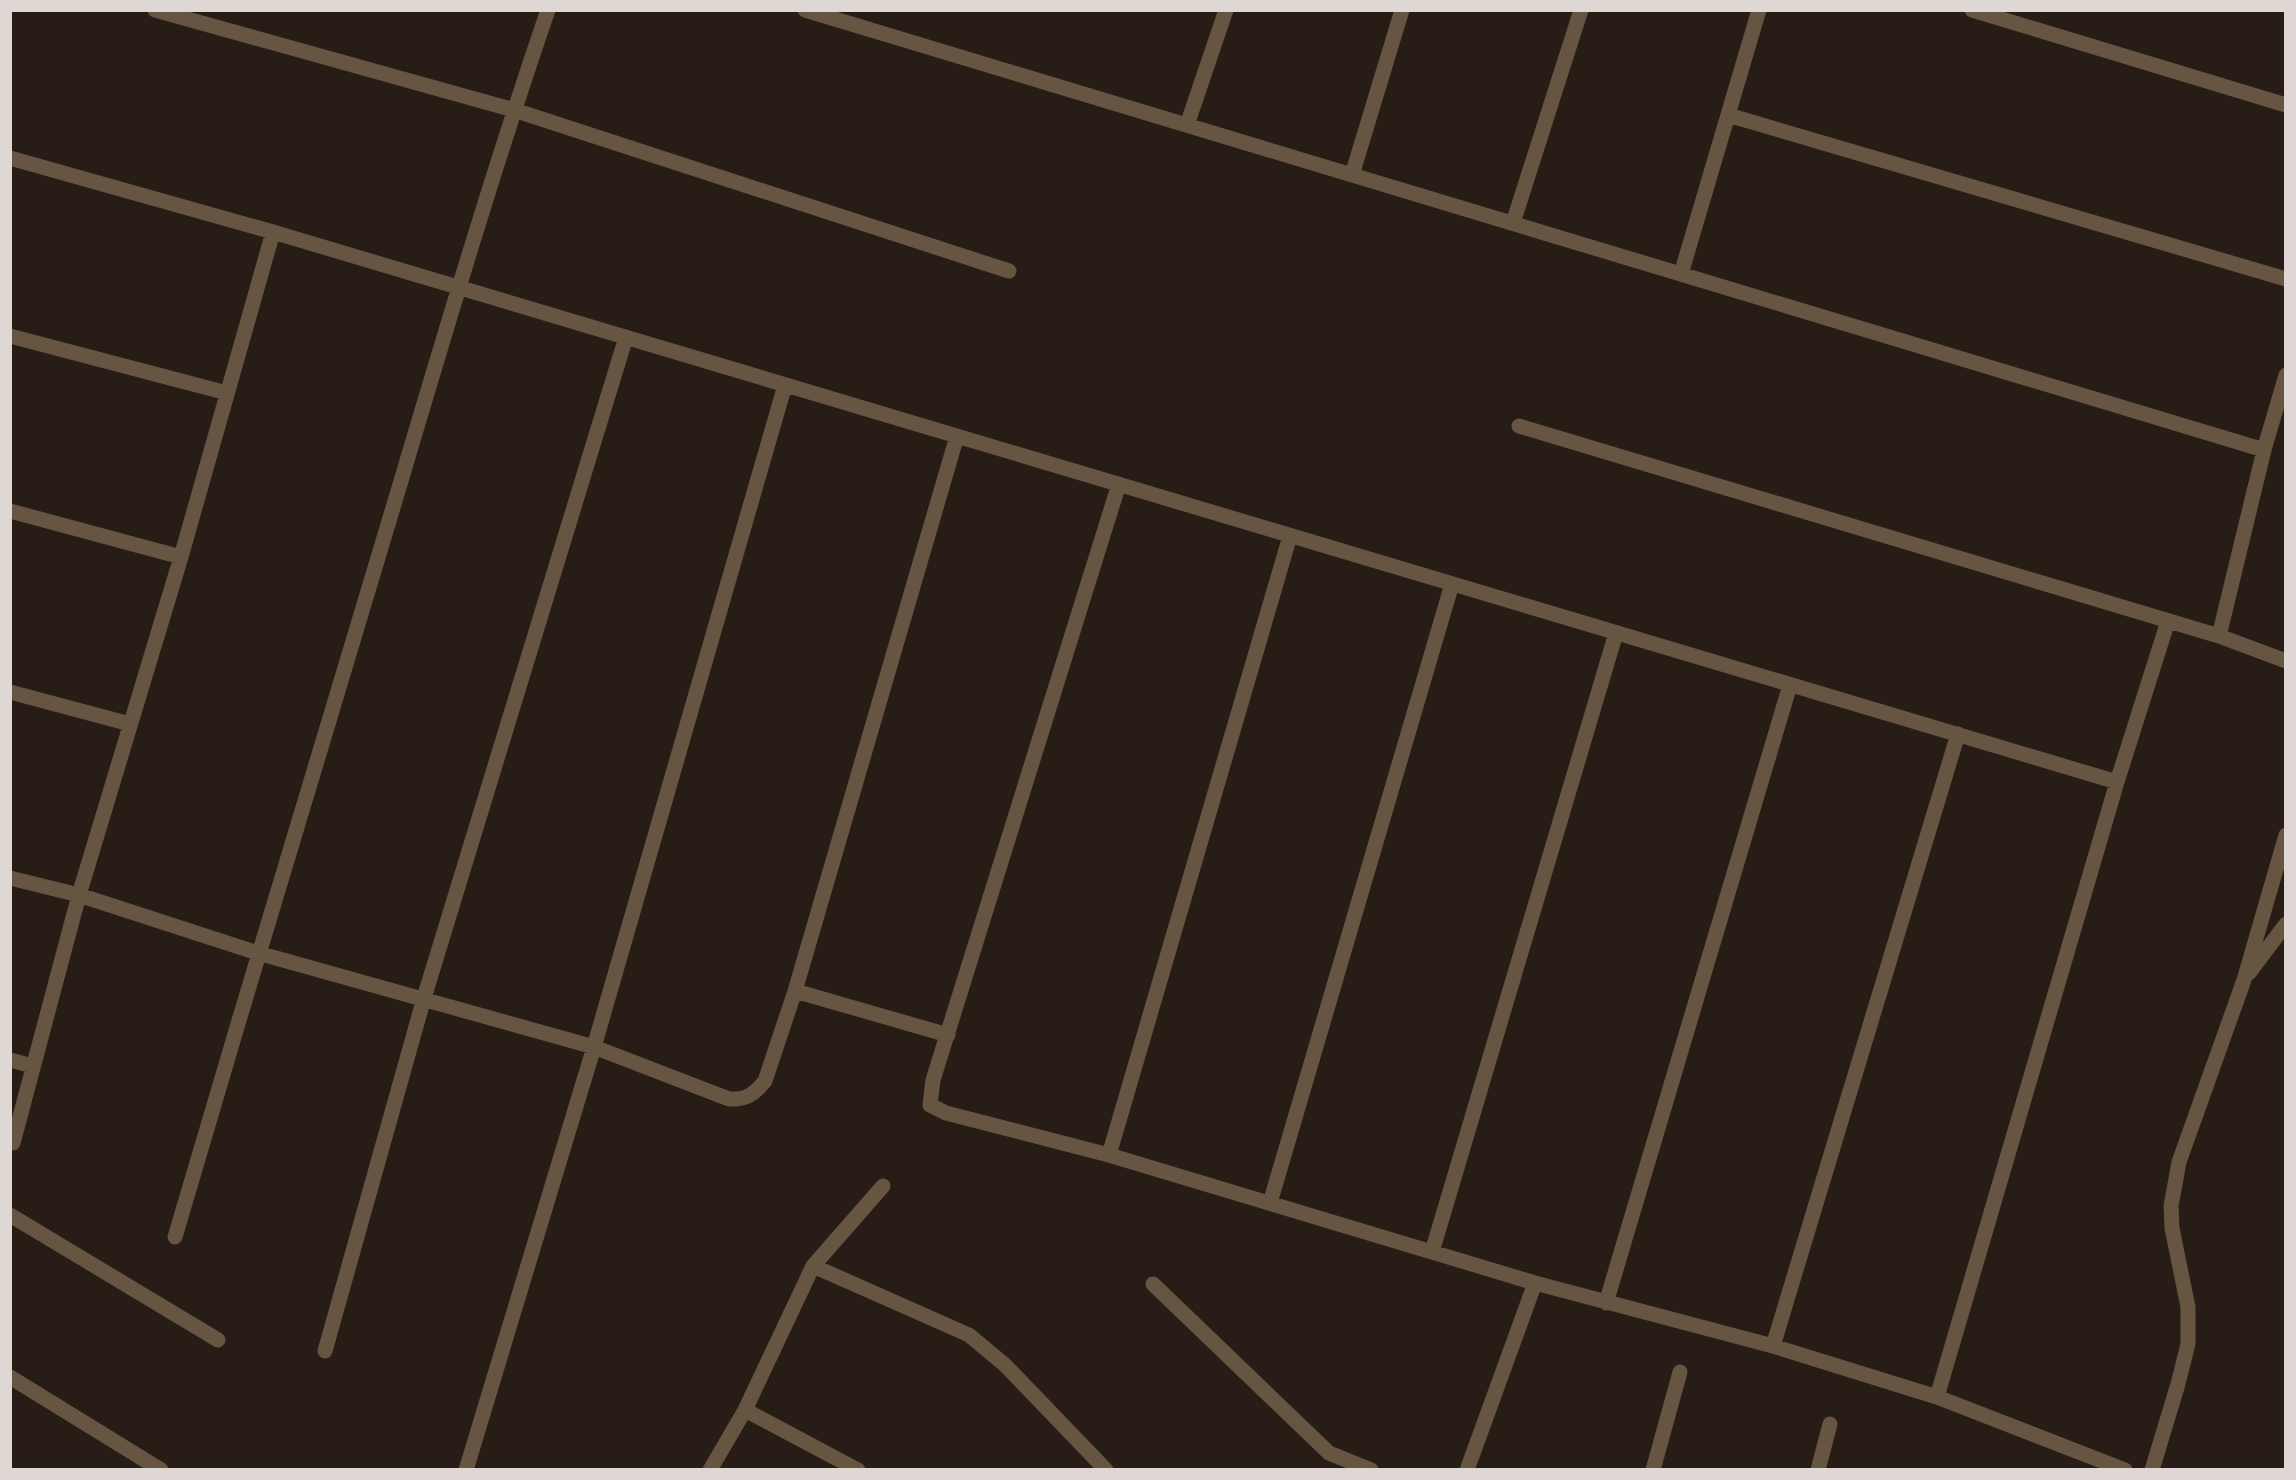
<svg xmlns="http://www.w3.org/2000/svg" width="2296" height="1480" font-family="'Times New Roman',serif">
	<rect width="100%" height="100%" fill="#281c17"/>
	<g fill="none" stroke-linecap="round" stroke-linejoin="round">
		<!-- street -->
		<path stroke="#655541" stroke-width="15" d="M155,10L514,110L1009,271
			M805,10L2264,450
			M1972,10L2286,105
			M1728,115L2286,279
			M1187,125L1226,10
			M10,158L273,232L2117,782
			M1352,175L1402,10
			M1513,223L1581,10
			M1681,274L1759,10
			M10,336L227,393
			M1519,426L2219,636L2286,661
			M1119,484L933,1080L930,1105L946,1113L1109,1155L1535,1283L1773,1346L1937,1397L2125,1470
			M10,511L181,557
			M2219,636L2264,450L2286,375
			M10,692L130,724
			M10,878L79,895L258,953L594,1047L729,1099C747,1100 754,1094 765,1081L795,991L957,436
			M2249,973L2286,924
			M795,991L948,1035
			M10,1060L33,1066
			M13,1143L79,895L181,557L273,232
			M1109,1155L1290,536
			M1270,1203L1452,584
			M10,1215L218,1340
			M175,1237C245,998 317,760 389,521C440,350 490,179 548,10
			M1432,1252L1616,633
			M813,1266L969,1335L1005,1365L1106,1470
			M1153,1284L1329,1453L1371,1470
			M1606,1303L1790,685
			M1773,1346L1958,734
			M325,1351L424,998L626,337
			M10,1377L161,1470
			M1937,1397L2117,782L2168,621
			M745,1410L858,1470
			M466,1470L594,1047L785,385
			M710,1470L745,1410L813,1266L883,1186
			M1467,1470L1535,1283
			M1653,1470L1680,1372
			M1818,1470L1830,1424
			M2152,1470L2178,1384L2188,1344V1307L2172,1228L2171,1206L2179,1162L2244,980L2286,835"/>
	</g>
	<!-- border -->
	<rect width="2296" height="1480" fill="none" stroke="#dfd7d4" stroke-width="24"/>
</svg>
